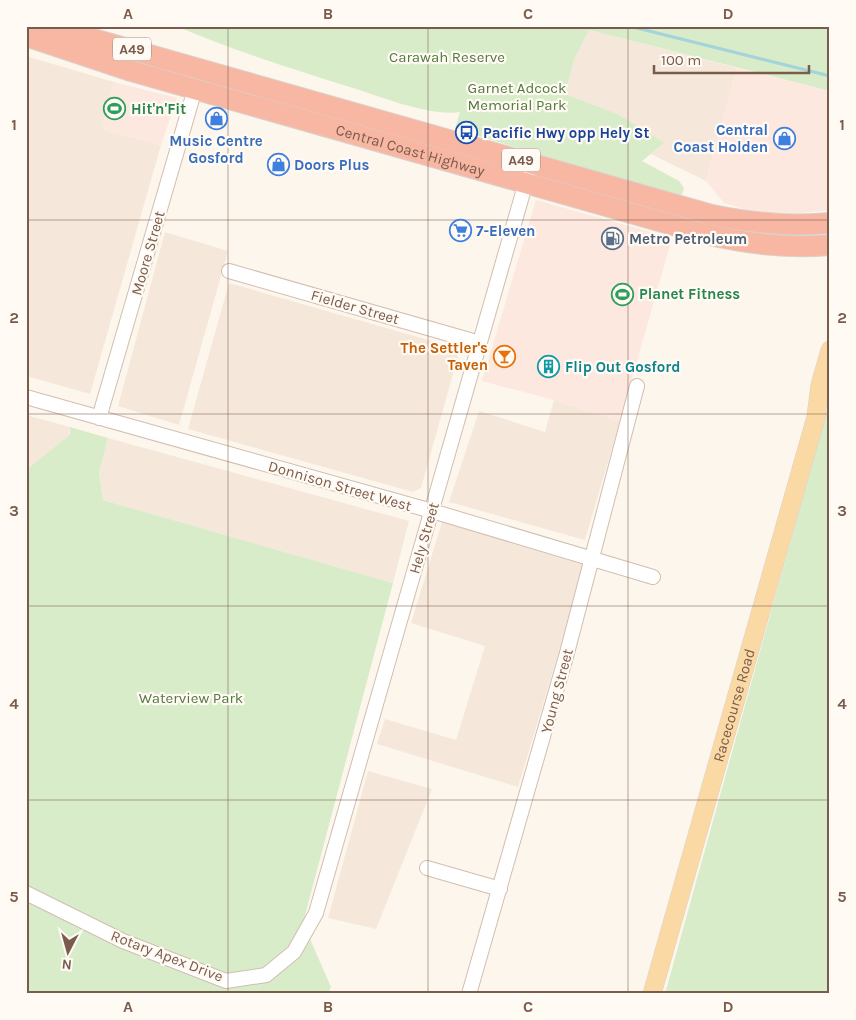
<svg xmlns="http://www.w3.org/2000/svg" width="856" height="1020" font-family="Karla,sans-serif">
	<rect width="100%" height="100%" fill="#fdf6ec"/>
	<!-- residential -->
	<path fill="#f5e8da" d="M589,30L737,68L706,181L651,154L663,143L618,114L565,94L574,60Z
		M26,56L114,82L102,129L161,145L90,394L26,376Z
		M165,232L228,251L179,425L118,406Z
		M229,283L460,349L421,488L413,492L188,429Z
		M554,400L620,421L585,540L449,502L479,411L545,432Z
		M26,415L70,427V430L67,437L26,470Z
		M108,438L409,521L393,583L103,500L99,473Z
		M442,522L585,565L518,787L377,744L385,719L456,740L485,646L411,623Z
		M368,771L432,789L376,929L328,918Z"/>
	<!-- commercial -->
	<path fill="#fde8e0" d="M737,68L830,91V210L802,213L754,212L724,203L706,181Z
		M114,82L177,98L161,145L102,129Z
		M536,200L672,238L620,421L554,400L482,381Z"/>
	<!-- green -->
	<path fill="#d8ecc9" d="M176,26H830V91L589,30L574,60L565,94L618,114L664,143L642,161L679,181L684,188L681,197L455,129L460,112C432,117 381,97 353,88C293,69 234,51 176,26Z
		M830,399V994H665Z
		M70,427L108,438L99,473L103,500L393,583L303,923L331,987L328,994H26V470L67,437L70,433Z"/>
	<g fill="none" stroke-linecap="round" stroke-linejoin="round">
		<!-- stream -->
		<path stroke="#a5d3da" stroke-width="3" d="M629,26L830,76"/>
		<defs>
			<path id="minor" d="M229,271L480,343
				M26,397L432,511L653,577
				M99,418L195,89
				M427,868L500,889
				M26,893L123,941L226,981L266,975L294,952L316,913L528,175
				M469,994L567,653L637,386"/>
			<g id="major">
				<path id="s1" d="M652,994L816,417L820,385L830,350"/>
			</g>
			<g id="highway">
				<path d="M48,26L712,215C752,223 789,227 830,223"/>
				<path id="s2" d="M26,36L131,71L701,233C744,243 785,249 830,245"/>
			</g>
		</defs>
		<!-- minor casing -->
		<use href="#minor" stroke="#d1beb0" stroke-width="16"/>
		<!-- major casing -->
		<use href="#major" stroke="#dad1cd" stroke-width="19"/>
		<!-- highway casing -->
		<use href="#highway" stroke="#dad1cd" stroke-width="22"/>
		<!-- minor -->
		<use href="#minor" stroke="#fff" stroke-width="14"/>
		<!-- major -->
		<use href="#major" stroke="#fbd9a5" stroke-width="18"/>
		<!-- highway -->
		<use href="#highway" stroke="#f7b7a3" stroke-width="20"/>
	</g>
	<!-- grid -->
	<path fill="none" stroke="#7a5c4d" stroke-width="1" stroke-opacity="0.55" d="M228,26V994M428,26V994M628,26V994M26,220H830M26,414H830M26,606H830M26,800H830"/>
	<!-- icons -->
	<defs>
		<symbol id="stadium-ring" viewBox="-11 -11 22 22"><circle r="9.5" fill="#fffaf3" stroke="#2e9e5b" stroke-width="1.5"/><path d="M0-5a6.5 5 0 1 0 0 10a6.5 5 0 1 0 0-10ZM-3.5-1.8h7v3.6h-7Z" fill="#2e9e5b"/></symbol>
		<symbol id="shop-ring" viewBox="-11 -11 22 22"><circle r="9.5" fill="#fffaf3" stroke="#3f7fe0" stroke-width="1.5"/><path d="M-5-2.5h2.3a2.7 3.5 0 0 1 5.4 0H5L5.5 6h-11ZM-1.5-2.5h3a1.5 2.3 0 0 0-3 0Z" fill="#3f7fe0"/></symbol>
		<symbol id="bus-ring" viewBox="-11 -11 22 22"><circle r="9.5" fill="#fffaf3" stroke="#1a4fb4" stroke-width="1.5"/><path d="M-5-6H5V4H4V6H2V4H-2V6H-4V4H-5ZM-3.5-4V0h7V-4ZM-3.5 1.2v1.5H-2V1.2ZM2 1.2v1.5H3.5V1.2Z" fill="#1a4fb4"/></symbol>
		<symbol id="supermarket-ring" viewBox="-11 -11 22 22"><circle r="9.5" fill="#fffaf3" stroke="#3f7fe0" stroke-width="1.5"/><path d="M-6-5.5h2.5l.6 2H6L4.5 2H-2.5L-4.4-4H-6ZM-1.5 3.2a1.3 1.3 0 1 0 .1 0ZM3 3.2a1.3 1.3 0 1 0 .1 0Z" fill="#3f7fe0"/></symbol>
		<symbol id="fuel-ring" viewBox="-11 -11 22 22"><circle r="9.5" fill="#fffaf3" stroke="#5c6f8a" stroke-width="1.5"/><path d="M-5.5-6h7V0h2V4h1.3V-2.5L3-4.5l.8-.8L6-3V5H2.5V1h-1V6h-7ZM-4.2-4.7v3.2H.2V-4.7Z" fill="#5c6f8a"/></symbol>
		<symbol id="bar-ring" viewBox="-11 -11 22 22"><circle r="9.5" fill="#fffaf3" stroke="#e8710a" stroke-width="1.5"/><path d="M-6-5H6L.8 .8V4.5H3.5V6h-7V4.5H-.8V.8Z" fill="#e8710a"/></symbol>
		<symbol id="building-ring" viewBox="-11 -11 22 22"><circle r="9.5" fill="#fffaf3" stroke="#0f9aa8" stroke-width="1.5"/><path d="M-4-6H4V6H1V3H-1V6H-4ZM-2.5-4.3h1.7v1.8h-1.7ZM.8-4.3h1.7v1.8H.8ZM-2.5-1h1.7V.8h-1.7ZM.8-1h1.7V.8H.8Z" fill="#0f9aa8"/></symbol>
	</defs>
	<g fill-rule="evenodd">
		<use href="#stadium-ring" x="102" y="96" width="25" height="25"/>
		<use href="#shop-ring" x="204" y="106" width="25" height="25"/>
		<use href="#bus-ring" x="454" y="120" width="25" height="25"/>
		<use href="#shop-ring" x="772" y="126" width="25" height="25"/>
		<use href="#shop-ring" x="266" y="152" width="25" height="25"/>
		<use href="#supermarket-ring" x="448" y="218" width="25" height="25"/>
		<use href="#fuel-ring" x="600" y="226" width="25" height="25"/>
		<use href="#stadium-ring" x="610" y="282" width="25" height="25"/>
		<use href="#bar-ring" x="492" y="344" width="25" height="25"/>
		<use href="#building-ring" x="536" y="354" width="25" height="25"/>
	</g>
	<g text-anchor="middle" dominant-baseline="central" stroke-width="4.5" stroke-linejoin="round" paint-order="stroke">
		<!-- shield labels -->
		<g fill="#fffaf3" stroke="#a28b7f" stroke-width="1">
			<rect x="113" y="37.5" width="38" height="23" rx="4"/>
			<rect x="502" y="148.5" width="38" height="23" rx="4"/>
		</g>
		<g font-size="14" font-weight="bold" fill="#7a5c4d">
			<text x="132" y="49">A49</text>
			<text x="521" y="160">A49</text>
		</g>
		<!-- park labels -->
		<g font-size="15" fill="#537a41" stroke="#fffaf3">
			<text x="447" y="57">Carawah Reserve</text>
			<text x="517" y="88">Garnet Adcock<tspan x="517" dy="17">Memorial Park</tspan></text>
			<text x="191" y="698">Waterview Park</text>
		</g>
		<!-- leisure labels -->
		<g font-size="15" font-weight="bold" fill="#27864d" stroke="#fffaf3" text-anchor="start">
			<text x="131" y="109">Hit'n'Fit</text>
			<text x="639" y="294">Planet Fitness</text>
		</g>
		<!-- shop labels -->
		<g font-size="15" font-weight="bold" fill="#366cbe" stroke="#fffaf3" text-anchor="start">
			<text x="768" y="130" text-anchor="end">Central<tspan x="768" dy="17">Coast Holden</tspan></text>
			<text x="216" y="141" text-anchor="middle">Music Centre<tspan x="216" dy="17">Gosford</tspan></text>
			<text x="294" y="165">Doors Plus</text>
			<text x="476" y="231">7-Eleven</text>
		</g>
		<!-- transit labels -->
		<g font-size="15" font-weight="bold" fill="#164399" stroke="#fffaf3" text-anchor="start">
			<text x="483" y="133">Pacific Hwy opp Hely St</text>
		</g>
		<!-- street labels -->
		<g font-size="15" fill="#7a5c4d" stroke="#fffaf3">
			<text stroke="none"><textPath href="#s2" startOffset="401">Central Coast Highway</textPath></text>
			<text transform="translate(148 253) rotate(-74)">Moore Street</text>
			<text transform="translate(355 307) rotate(16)">Fielder Street</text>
			<text transform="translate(340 486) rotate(16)">Donnison Street West</text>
			<text transform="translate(424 538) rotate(-74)">Hely Street</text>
			<text transform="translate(557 691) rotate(-75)">Young Street</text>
			<text stroke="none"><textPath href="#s1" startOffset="300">Racecourse Road</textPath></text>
			<text transform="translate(167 956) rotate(21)">Rotary Apex Drive</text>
		</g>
		<!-- service labels -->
		<g font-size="15" font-weight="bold" fill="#4e5e75" stroke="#fffaf3" text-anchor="start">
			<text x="629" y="239">Metro Petroleum</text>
		</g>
		<!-- food labels -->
		<g font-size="15" font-weight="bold" fill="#c56008" stroke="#fffaf3" text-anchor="end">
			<text x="488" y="348">The Settler's<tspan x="488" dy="17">Taven</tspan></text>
		</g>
		<!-- culture labels -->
		<g font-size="15" font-weight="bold" fill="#0d838f" stroke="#fffaf3" text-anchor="start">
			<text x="565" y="367">Flip Out Gosford</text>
		</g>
	</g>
	<!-- border -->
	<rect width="856" height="1020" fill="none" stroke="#fffaf3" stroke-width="55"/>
	<!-- north arrow -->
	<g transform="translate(68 952) rotate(186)" stroke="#fffaf3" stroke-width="4" paint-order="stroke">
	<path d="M0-4L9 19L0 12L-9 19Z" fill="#7a5c4d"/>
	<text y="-8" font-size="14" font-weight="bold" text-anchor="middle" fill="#7a5c4d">N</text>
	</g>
	<!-- scale -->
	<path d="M654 65v8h155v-8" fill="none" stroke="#7a5c4d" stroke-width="2.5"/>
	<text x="661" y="65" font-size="15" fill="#7a5c4d" stroke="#fffaf3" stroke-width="4" paint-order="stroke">100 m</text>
	<rect x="28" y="28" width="800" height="964" fill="none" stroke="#7a5c4d" stroke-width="2"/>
	<g font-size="16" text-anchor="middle" font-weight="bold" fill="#7a5c4d">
		<text x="128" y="19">A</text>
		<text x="328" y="19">B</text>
		<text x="528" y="19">C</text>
		<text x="728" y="19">D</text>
		<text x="14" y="130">1</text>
		<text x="842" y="130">1</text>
		<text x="14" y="323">2</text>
		<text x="842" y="323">2</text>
		<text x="14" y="516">3</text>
		<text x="842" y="516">3</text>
		<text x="14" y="709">4</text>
		<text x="842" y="709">4</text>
		<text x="14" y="902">5</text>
		<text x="842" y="902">5</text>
		<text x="128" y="1012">A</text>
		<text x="328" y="1012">B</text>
		<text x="528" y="1012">C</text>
		<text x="728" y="1012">D</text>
	</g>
</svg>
